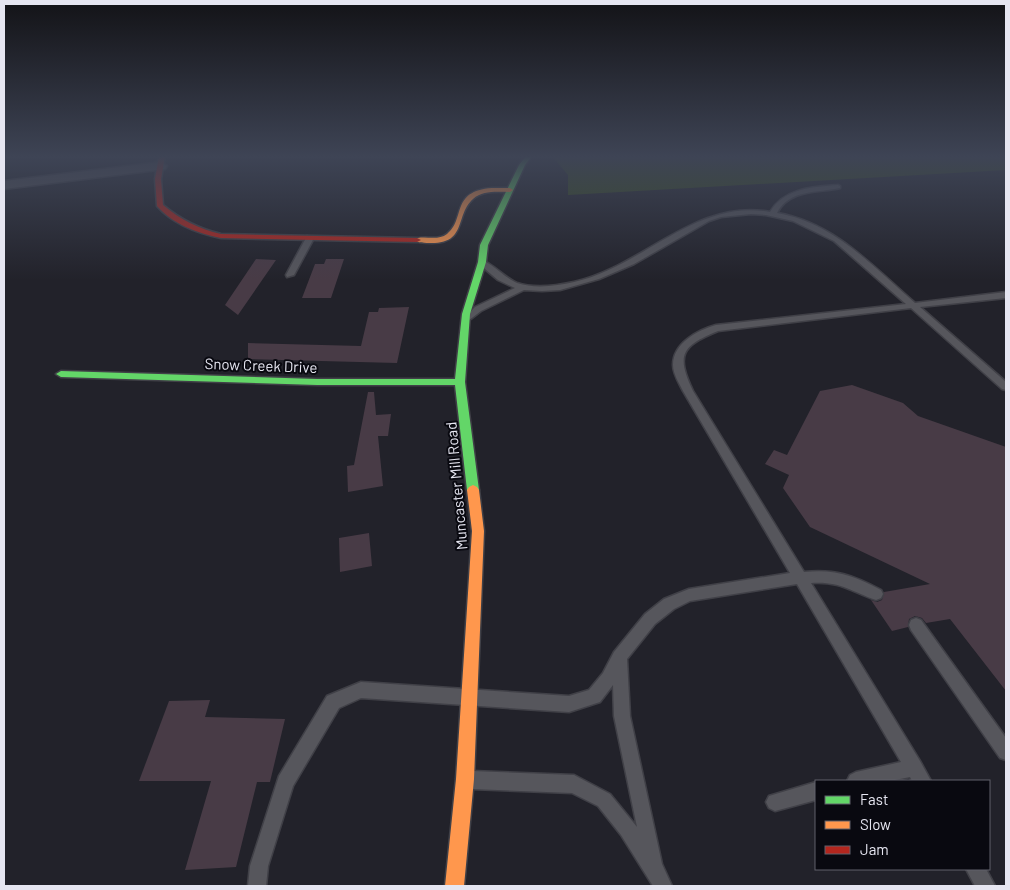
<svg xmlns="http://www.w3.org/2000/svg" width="1010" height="890" font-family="Barlow,sans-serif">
	<rect width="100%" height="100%" fill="#22222a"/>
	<!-- forest -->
	<path fill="#384c1b" d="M552,156H1006V170L568,195V175Z"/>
	<!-- building -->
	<path fill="#483b46" d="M256,259L276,260L238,315L225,305Z
		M326,259H344L331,298H302L315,264H324Z
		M409,307L397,363L248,359V343L361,346L369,312H378L379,308Z
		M852,385L903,403L918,416L1006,447V691L950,619L926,623L922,618L915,616L909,619L908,627L892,631L871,600L877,602L882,600L884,592L930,584L810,527L783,488L789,475L765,464L774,450L787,455L820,391Z
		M368,392H374L376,415L391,414L388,436H378L383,486L348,492L347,466L354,465Z
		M369,533L372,566L340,572L339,538Z
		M210,700L205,717L285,719L270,782H257L236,867L185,870L211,781H139L169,701Z"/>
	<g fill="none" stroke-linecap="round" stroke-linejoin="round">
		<defs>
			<path id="lane" d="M838,185L840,186V188C818,193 789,189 777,213C835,223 872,266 915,303L1006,292V298L920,307L1006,382V390L1002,389L911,308L718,331C681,346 676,355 693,391L804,572C836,569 852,575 881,590L883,594L881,598L876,600C850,591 840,581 811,583L920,761L931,781H912L910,777L890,781H847L850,775L856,772L901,762L797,584L690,601L674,609L655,624L627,659L630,716L662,864L672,886H653L621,835L598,806L572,793L472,789L466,786L463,780L466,774L472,771L574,775L610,794L637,827L614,716L613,685L600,702L569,712L361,698L339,708L293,786L268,866L266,886H248L250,866L279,776L327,696L361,682L569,696L589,690L603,673L614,652L645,614L664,599L689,589L790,573L683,391C679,383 673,374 673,365C673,343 698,330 716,325L906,304L834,241L793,221L766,215L751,214L721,217L709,221L634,264L599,279L560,290L542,291L524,290L481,311L468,321L464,318L475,307L515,288L498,280L479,264V260C488,259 506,279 517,283C535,289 556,286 574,282C643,267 695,198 770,212C784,188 813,187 838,185Z
				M307,236L314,238L294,275L287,277L286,275Z
				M916,618L921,620L1006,738V760L1000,758L911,630L909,625L911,620Z
				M816,782V800L775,811L769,808L766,802L769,796Z
				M966,869H986L995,886H975Z"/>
			<path id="street" d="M161,162L167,166L165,169L4,189V181Z"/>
			<path id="fast" d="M526,156H532L525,165L488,245L486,262L470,314L465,382L479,490L477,493H469L467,490L455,385H317L61,377L56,374L61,371L317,379H455L462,314L478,262L480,245L519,165Z"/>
			<path id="slow" d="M492,188H510L513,190L510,192C497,192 483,190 473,199C455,215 467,243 432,243C425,243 418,243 413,240C422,234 437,242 447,234C466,219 450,191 492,188Z
				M473,485L477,487L479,490L484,531L474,779L464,886H445L456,779L472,531L467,490L469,487Z"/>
			<path id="jam" d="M159,156H165L161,179L163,205C181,220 199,229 221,234L417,238L421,240L417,242L221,238C197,233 173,224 157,206L155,179Z"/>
		</defs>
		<!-- lane casing -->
		<use href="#lane" stroke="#404047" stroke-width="3"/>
		<!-- street casing -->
		<use href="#street" stroke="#404047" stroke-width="3"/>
		<!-- fast casing -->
		<use href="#fast" stroke="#404047" stroke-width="3"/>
		<!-- slow casing -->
		<use href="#slow" stroke="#404047" stroke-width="3"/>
		<!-- jam casing -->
		<use href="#jam" stroke="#404047" stroke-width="3"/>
		<!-- lane -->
		<use href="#lane" fill="#56565c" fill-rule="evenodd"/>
		<!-- street -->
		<use href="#street" fill="#56565c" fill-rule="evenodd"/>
		<!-- fast -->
		<use href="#fast" fill="#63d668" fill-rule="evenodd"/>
		<!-- slow -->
		<use href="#slow" fill="#ff974d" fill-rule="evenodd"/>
		<!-- jam -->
		<use href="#jam" fill="#b3261e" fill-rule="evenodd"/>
	</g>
	<!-- sky -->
	<linearGradient id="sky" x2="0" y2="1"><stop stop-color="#131317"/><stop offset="0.56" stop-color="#3e4455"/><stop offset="1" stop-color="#3e4455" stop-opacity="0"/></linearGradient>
	<rect width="1010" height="280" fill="url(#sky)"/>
	<g text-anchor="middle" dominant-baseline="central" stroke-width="4" stroke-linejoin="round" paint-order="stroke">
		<!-- street labels -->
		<g font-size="15" fill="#e6e6f1" stroke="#090910">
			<text transform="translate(261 365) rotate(2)">Snow Creek Drive</text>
			<text transform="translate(456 486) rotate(-95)">Muncaster Mill Road</text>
		</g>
	</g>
	<!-- border -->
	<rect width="1010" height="890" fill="none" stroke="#e6e6f1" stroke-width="10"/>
	<!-- legend -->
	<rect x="815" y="780" width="175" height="90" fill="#090910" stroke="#61616a"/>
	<rect x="825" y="796" width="25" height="8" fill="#63d668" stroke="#61616a"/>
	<text x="860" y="805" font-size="15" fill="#e6e6f1">Fast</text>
	<rect x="825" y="821" width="25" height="8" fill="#ff974d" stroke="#61616a"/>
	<text x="860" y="830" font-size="15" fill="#e6e6f1">Slow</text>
	<rect x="825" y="846" width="25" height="8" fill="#b3261e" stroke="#61616a"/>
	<text x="860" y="855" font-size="15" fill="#e6e6f1">Jam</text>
</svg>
